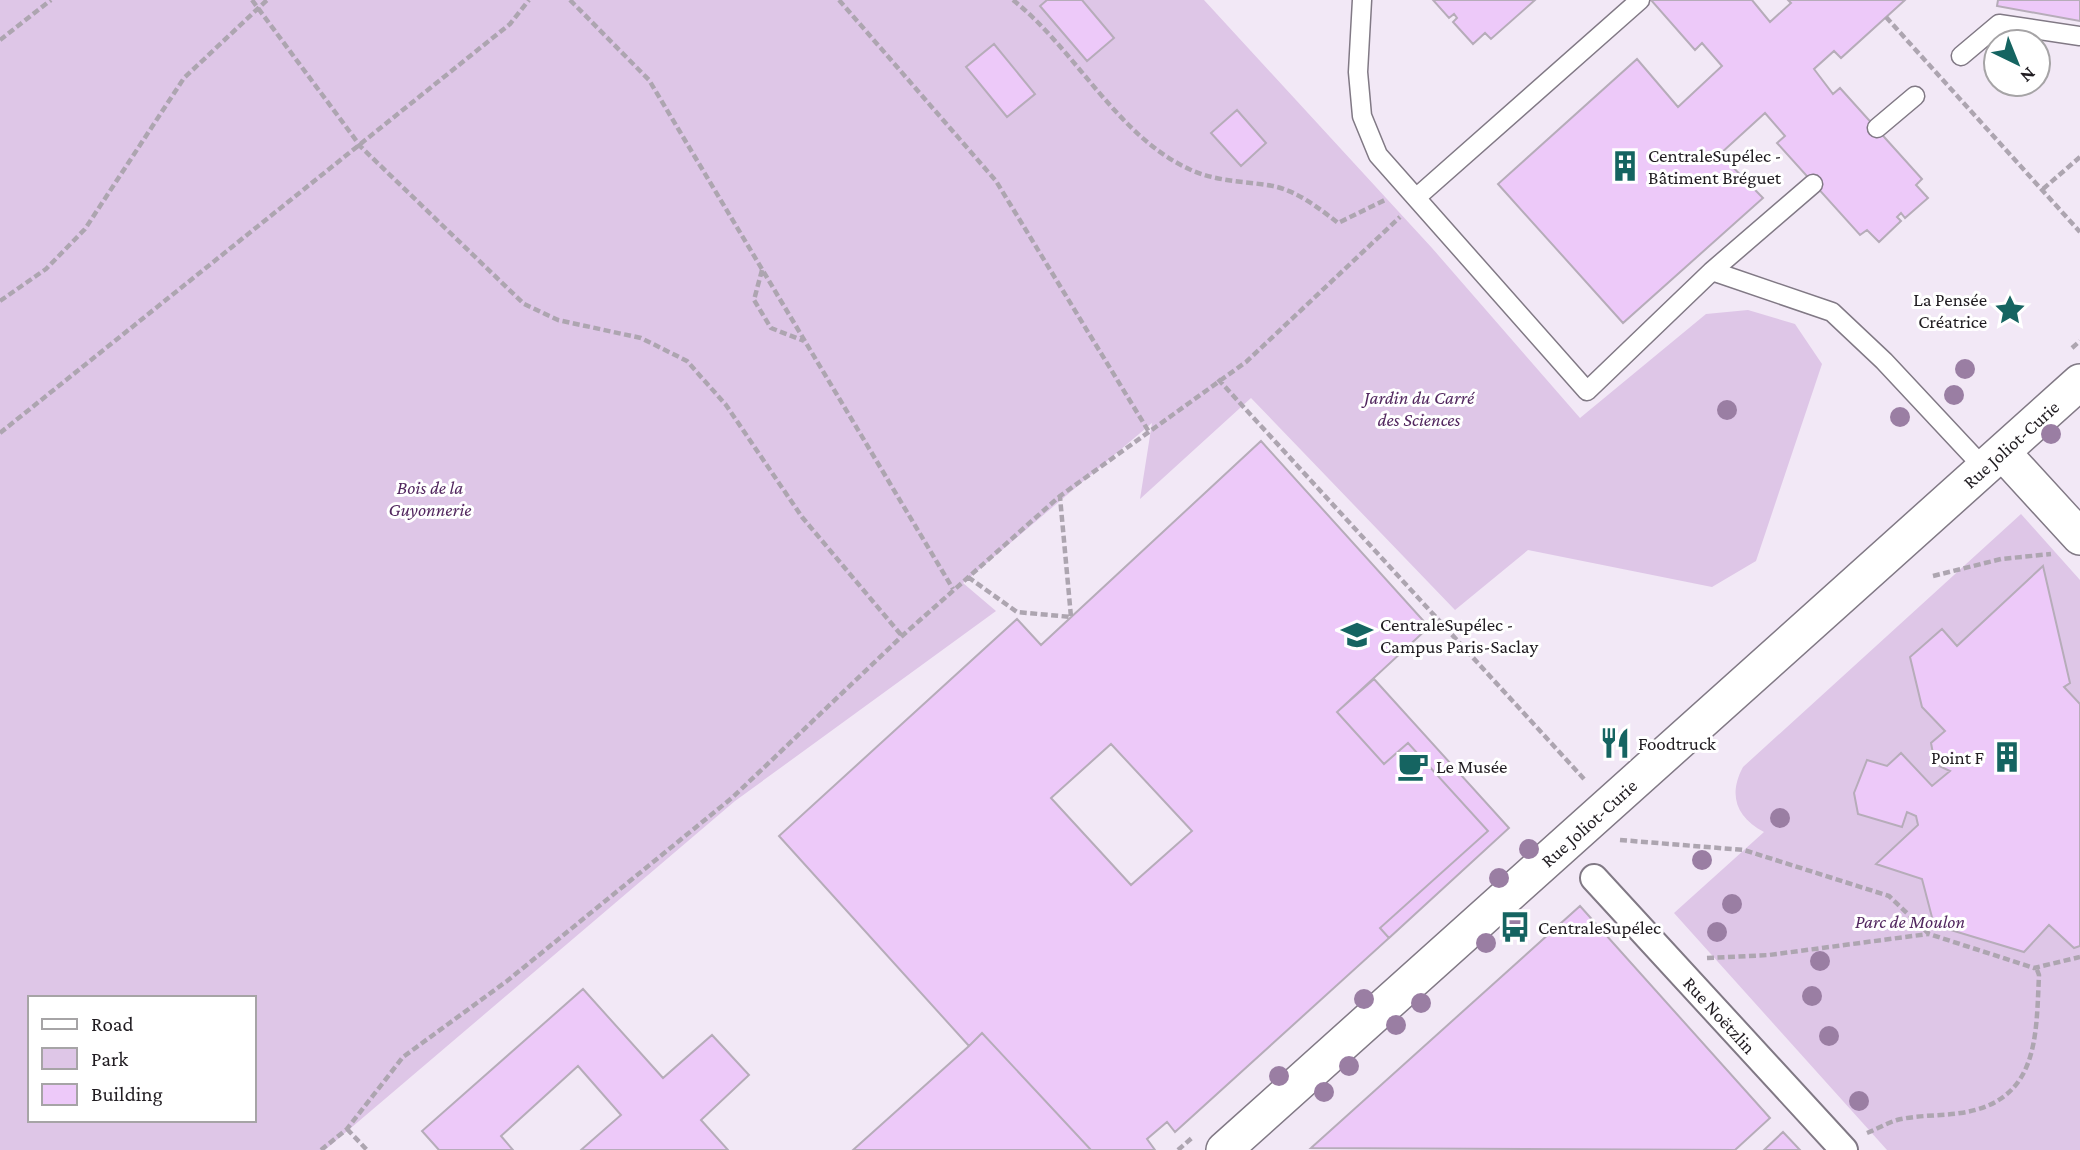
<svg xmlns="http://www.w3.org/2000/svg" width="2080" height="1150" font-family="'Crimson Pro',serif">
	<rect width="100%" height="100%" fill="#f2e8f6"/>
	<!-- green -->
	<path fill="#dec6e7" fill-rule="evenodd" d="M0,0H1204L1432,248L1580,418L1706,314L1748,310L1795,324L1822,364L1756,561L1712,587L1528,550L1455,610L1251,398L1140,499L1152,423L963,583L996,611L735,801L325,1150H0ZM30,998H254V1120H30Z
		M2021,514L2080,580V1150H1887L1674,913L1764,832C1736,817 1728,795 1743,767Z"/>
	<!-- building -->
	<path fill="#edc9f9" stroke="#b6acb9" stroke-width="2" fill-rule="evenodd" d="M1047,0H1082L1114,38L1087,61L1040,6Z
		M1433,0H1535L1491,39L1485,33L1473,44L1453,22L1457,18L1454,14L1449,18Z
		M1651,0H1752L1770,22L1791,3L1788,0H1905L1841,58L1834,51L1814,69L1833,94L1840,88L1922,179L1916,185L1928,198L1905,218L1901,213L1897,217L1901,221L1879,242L1867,230L1860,235L1777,143L1785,136L1765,113L1720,154L1763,198L1623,323L1498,184L1637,59L1678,107L1722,66L1702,43L1695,50Z
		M1998,0H2080V21L1997,6Z
		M994,44L1035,94L1007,117L966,67Z
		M1237,110L1266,143L1241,166L1211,133Z
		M1261,441L1429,627L1337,712L1384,764L1408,743L1488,831L1380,928L1389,938L1175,1132L1167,1122L1147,1139L1155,1150H1091L982,1033L969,1046L779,836L1017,619L1041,645ZM1111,744L1192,831L1131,885L1051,798Z
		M2043,566L2070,683L2064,687L2080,704V946L2074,948L2049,925L2024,952L1934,925L1922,879L1876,864L1918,825L1916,816L1907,812L1902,827L1858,814L1854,793L1867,760L1887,766L1901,753L1932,786L1950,771L1935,764L1931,743L1945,731L1922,707L1910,657L1942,629L1957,646Z
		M1374,679L1509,828L1389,938L1380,928L1488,831L1408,743L1384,764L1337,712Z
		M1580,906L1770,1118L1735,1150L1311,1148Z
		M583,989L663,1078L712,1035L749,1075L701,1120L728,1150H581L621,1115L578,1066L501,1136L513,1150H439L422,1131Z
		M982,1033L1091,1150H853L969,1046Z
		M1783,1132L1800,1150H1764Z"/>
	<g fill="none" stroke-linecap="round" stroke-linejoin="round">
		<defs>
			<path id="service" d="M1362,0L1358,72L1362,116L1378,155L1587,391L1712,271L1813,184
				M1961,56L1999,24L2080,36
				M1877,128L1915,96
				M1417,197L1640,0
				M1712,271L1832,312L1884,361L1985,469"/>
			<g id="pedestrian">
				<path id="s1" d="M1594,878L1844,1150"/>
			</g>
			<g id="minor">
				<path d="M2003,453L2080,537"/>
				<path id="s2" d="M1224,1150L2080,382"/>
			</g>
		</defs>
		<!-- service casing -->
		<use href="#service" stroke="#817985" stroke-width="21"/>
		<!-- pedestrian casing -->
		<use href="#pedestrian" stroke="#817985" stroke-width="30"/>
		<!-- minor casing -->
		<use href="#minor" stroke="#817985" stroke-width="38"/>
		<!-- path -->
		<path stroke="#ada5b0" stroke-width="4.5" stroke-dasharray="7 3.5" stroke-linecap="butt" d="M252,0L361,147L524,304L558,320L641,338L687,361L726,405L802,517L902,636
			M570,0L649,80L953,589
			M839,0L996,181L1149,432
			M1013,0C1075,49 1117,136 1189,169C1216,182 1245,181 1273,186C1297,191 1319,208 1338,223L1387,199
			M1886,17L2080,232
			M0,40L51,0
			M2043,189L2080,157
			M762,270L754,300L771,328L804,341
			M0,301L46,269L85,229L184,78L267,0
			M2072,348L2080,341
			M1218,379L1584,779
			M0,433L510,24L529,0
			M1933,576L2001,559L2051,554
			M968,577L1017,612L1071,617L1060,497
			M1620,840L1744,850L1889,896L1929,934L2034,968L2080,957
			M1707,958L1769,955L1928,934
			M347,1129L367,1150
			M1867,1133C1877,1129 1887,1123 1897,1120C1917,1115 1940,1116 1961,1113C2039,1101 2036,1037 2039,975L2036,967
			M321,1150L347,1129L403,1057L507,981L733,797L902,636L1060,496L1246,362L1400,217
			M1178,1150L1193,1137"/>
		<!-- service -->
		<use href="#service" stroke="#fff" stroke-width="18"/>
		<!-- pedestrian -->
		<use href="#pedestrian" stroke="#fff" stroke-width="26"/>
		<!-- minor -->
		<use href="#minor" stroke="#fff" stroke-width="35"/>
	</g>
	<!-- trees -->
	<g fill="#9a7ea3">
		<circle cx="1965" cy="369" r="10"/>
		<circle cx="1954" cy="395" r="10"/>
		<circle cx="1727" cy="410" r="10"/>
		<circle cx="1900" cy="417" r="10"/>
		<circle cx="2051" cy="434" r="10"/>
		<circle cx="1780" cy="818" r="10"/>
		<circle cx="1529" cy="849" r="10"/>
		<circle cx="1702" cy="860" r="10"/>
		<circle cx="1499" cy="878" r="10"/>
		<circle cx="1732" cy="904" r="10"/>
		<circle cx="1511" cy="921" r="10"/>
		<circle cx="1717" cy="932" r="10"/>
		<circle cx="1486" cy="943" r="10"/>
		<circle cx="1820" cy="961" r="10"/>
		<circle cx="1812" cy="996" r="10"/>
		<circle cx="1364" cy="999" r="10"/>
		<circle cx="1421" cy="1003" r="10"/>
		<circle cx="1396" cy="1025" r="10"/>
		<circle cx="1829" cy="1036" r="10"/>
		<circle cx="1349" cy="1066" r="10"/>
		<circle cx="1279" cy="1076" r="10"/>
		<circle cx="1324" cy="1092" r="10"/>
		<circle cx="1859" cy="1101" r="10"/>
	</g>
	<!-- icons -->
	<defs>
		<symbol id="building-bare" viewBox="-9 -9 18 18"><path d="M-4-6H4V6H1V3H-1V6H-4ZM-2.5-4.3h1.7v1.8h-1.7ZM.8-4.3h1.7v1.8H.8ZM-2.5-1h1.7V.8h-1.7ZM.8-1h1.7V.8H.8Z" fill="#156461" stroke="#fff" stroke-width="2.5" paint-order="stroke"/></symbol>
		<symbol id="sight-bare" viewBox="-9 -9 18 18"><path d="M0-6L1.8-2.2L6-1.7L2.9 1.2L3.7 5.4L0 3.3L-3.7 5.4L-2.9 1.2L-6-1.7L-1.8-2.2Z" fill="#156461" stroke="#fff" stroke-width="2.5" paint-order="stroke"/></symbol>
		<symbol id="university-bare" viewBox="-9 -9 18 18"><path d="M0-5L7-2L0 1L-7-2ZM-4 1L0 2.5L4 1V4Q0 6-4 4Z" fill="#156461" stroke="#fff" stroke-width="2.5" paint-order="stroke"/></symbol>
		<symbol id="restaurant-bare" viewBox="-9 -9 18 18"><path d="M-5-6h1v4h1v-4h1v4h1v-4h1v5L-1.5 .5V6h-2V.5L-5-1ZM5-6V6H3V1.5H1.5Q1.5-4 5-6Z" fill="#156461" stroke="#fff" stroke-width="2.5" paint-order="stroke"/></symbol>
		<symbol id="cafe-bare" viewBox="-9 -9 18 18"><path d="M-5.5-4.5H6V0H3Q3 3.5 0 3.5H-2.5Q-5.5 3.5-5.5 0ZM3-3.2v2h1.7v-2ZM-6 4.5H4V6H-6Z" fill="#156461" stroke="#fff" stroke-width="2.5" paint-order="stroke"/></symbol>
		<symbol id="bus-bare" viewBox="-9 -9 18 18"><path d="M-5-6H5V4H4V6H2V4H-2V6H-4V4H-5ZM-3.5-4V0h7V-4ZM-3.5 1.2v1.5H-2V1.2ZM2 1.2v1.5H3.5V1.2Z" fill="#156461" stroke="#fff" stroke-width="2.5" paint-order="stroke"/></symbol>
	</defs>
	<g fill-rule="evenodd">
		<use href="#building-bare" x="1603" y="144" width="44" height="44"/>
		<use href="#sight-bare" x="1988" y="288" width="44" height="44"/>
		<use href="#university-bare" x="1335" y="613" width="44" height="44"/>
		<use href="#restaurant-bare" x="1593" y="721" width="44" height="44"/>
		<use href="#building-bare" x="1985" y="735" width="44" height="44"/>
		<use href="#cafe-bare" x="1391" y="744" width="44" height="44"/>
		<use href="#bus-bare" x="1493" y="905" width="44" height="44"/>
	</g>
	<g text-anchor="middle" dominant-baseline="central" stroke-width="6" stroke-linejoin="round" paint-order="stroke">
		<!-- poi labels -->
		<g font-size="19" fill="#201c21" stroke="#fff" text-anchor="start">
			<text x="1648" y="155">CentraleSupélec -<tspan x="1648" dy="22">Bâtiment Bréguet</tspan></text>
			<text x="1987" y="299" text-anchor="end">La Pensée<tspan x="1987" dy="22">Créatrice</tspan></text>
			<text x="1380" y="624">CentraleSupélec -<tspan x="1380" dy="22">Campus Paris-Saclay</tspan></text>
			<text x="1638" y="743">Foodtruck</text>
			<text x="1984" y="757" text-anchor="end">Point F</text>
			<text x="1436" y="766">Le Musée</text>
			<text x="1538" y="927">CentraleSupélec</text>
		</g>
		<!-- park labels -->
		<g font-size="19" font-style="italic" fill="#52275f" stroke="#fff">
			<text x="1419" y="397">Jardin du Carré<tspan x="1419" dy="22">des Sciences</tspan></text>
			<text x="430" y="487">Bois de la<tspan x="430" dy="22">Guyonnerie</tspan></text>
			<text x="1910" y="921">Parc de Moulon</text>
		</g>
		<!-- street labels -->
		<g font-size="19" fill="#201c21" stroke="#fff">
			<text stroke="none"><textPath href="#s2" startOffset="1057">Rue Joliot-Curie</textPath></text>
			<text stroke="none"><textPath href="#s2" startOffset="490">Rue Joliot-Curie</textPath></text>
			<text stroke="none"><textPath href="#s1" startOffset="186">Rue Noëtzlin</textPath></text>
		</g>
	</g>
	<!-- legend -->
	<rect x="28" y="996" width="228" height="126" fill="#ffffff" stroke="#a6a4a6" stroke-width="2"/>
	<rect x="42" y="1019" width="35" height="10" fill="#ffffff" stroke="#a6a4a6" stroke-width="2"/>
	<text x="91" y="1031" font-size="21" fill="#201c21">Road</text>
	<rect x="42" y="1048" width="35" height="21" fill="#dec6e7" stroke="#a6a4a6" stroke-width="2"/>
	<text x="91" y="1066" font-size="21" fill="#201c21">Park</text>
	<rect x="42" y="1084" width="35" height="21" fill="#edc9f9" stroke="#a6a4a6" stroke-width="2"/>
	<text x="91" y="1101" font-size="21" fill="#201c21">Building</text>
	<!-- north arrow -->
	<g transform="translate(2017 63) rotate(137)"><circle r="33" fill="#ffffff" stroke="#a6a4a6" stroke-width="2"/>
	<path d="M0-5L12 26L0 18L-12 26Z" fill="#156461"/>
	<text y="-10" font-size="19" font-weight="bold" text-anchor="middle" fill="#201c21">N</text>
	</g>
</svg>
